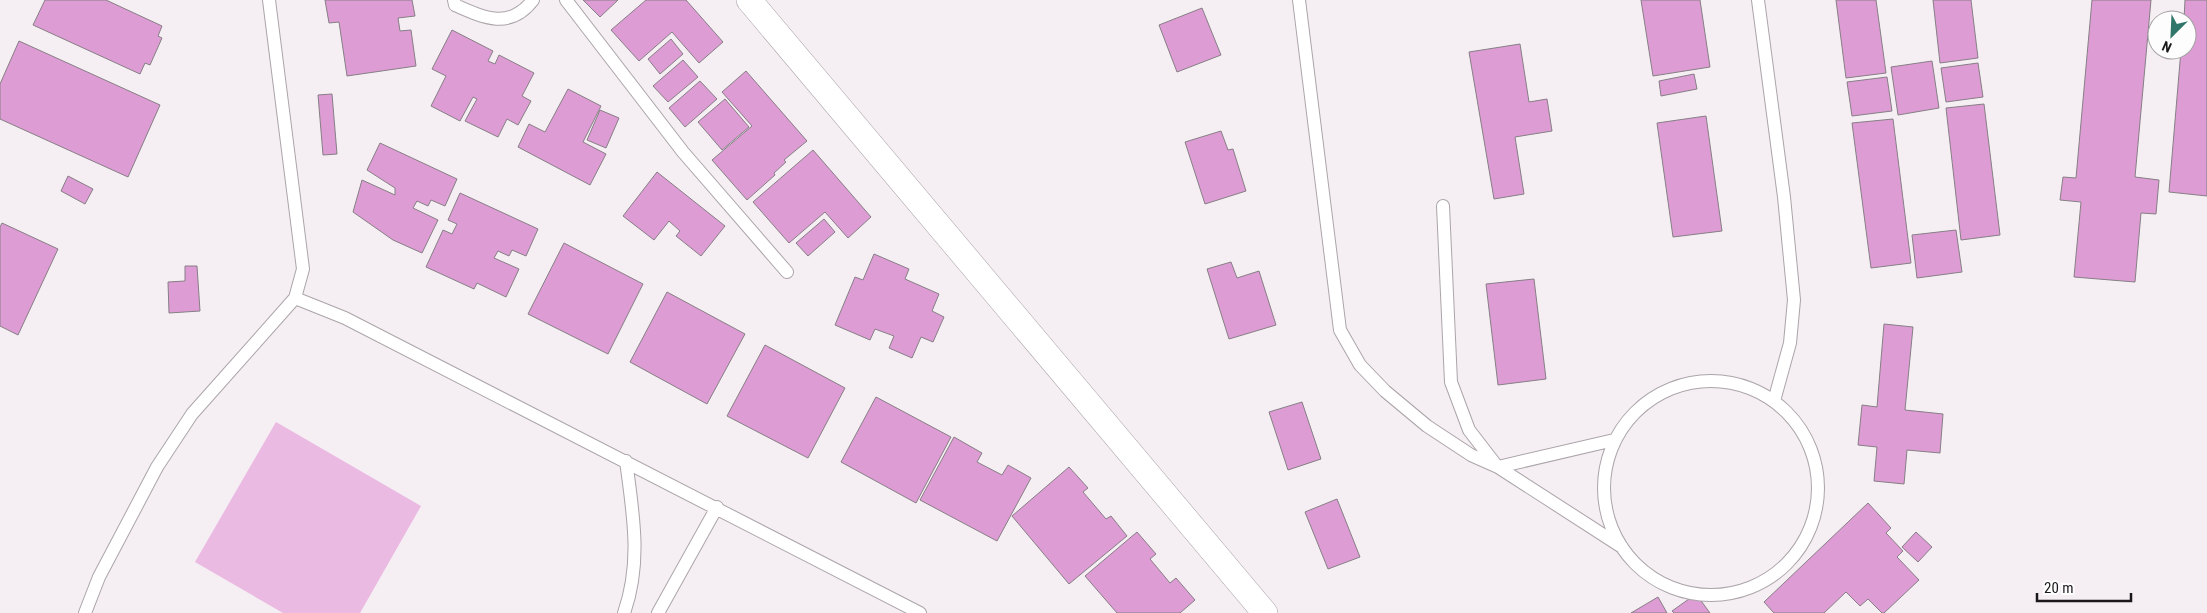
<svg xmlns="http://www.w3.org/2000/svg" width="2207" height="613" font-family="'Roboto Condensed',sans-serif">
	<rect width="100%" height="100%" fill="#f5eef3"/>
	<!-- green -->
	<path fill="#eabae2" d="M276,422L421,506L360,613H283L195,562Z"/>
	<!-- building -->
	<path fill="#de9cd4" stroke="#867f85" d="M45,0H106L162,26L158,36L162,38L150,65L145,63L140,74L33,25Z
		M325,0H412L415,16L398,18L400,31L411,30L416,66L347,76L339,22L329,23Z
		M583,0H618L600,17Z
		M646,0H686L723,42L699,63L672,32L639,61L611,30Z
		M1641,0H1700L1710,67L1653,76Z
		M1836,0H1876L1886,73L1846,78Z
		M1933,0H1971L1978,58L1940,63Z
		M2092,0H2151L2135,177L2159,180L2156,214L2141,213L2135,282L2074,277L2081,202L2060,200L2063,177L2076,178Z
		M2185,0H2207V196L2169,192L2181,50H2187V20H2184Z
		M1202,8L1221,55L1177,72L1159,25Z
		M452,30L493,51L488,61L495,64L499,55L534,73L522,96L531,101L518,125L507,119L498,137L465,121L477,99L473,97L460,121L431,106L446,76L432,69Z
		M671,39L683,54L660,74L648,59Z
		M19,41L160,105L128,177L0,119V84Z
		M1520,44L1529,102L1547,99L1552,131L1515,137L1524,194L1494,199L1469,52Z
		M683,60L698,77L668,102L653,86Z
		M1932,61L1939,108L1898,115L1891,67Z
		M1978,63L1983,97L1946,102L1941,68Z
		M746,71L807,141L784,160L786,162L774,173L775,175L747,200L712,160L752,126L722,92Z
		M1694,74L1697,89L1661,96L1659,81Z
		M1887,77L1892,111L1852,116L1847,82Z
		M700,81L717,99L685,127L669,108Z
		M568,89L601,106L583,142L606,154L590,185L518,147L529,124L545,132Z
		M332,94L337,154L323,155L318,95Z
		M725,99L749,127L722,150L698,122Z
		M1984,104L2000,235L1961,240L1946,108Z
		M600,110L619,118L606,148L587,140Z
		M1706,116L1722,231L1673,237L1657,123Z
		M1893,119L1911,263L1871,268L1852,123Z
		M1221,131L1228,150L1233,149L1246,191L1205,204L1185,142Z
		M380,143L457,179L445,206L431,200L428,206L417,201L413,208L438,220L422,253L393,240L353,212L362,180L395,195V188L367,170Z
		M813,150L871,217L848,238L825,212L789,243L753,202Z
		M657,172L725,226L701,256L676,236L680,231L669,221L654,240L623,216Z
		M68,176L93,189L85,204L61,191Z
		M460,193L538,229L526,256L512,250L509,256L498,251L494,258L519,269L506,297L477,283L474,289L426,267L443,230L452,234L457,224L448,220Z
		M824,219L835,232L808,256L796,243Z
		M2,223L58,249L18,335L0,326V227Z
		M1956,230L1962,272L1917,278L1912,235Z
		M564,243L643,284L608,354L528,314Z
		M874,254L909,269L905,279L939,294L932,311L944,317L933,342L921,337L912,358L889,348L894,336L875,329L870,340L835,325L855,277L863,280Z
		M1231,262L1237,278L1259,271L1276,325L1229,339L1207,269Z
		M185,266H197L200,311L169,313L168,282L185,281Z
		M1534,279L1546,379L1498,385L1486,284Z
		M667,292L745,334L707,404L630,362Z
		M1884,324L1913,327L1905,410L1943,414L1940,453L1907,450L1904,484L1874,481L1877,447L1858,445L1862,405L1877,407Z
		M765,345L845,388L808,458L727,416Z
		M876,397L951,437L916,503L841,462Z
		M1302,402L1321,459L1288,470L1269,412Z
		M954,437L982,453L977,462L1002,475L1008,465L1031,478L997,541L920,500Z
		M1069,467L1088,488L1083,492L1106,519L1111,516L1127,536L1069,584L1012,516Z
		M1337,499L1360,557L1328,569L1305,512Z
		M1868,503L1891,528L1886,533L1903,551L1897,557L1919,580L1884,613H1882L1868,599L1860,606L1846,592L1824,613H1774L1764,602Z
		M1137,532L1156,554L1150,559L1170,583L1176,578L1195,600L1180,613H1117L1085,576Z
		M1916,532L1932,547L1918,562L1902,547Z
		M1696,594L1710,613H1674L1672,611Z
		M1658,597L1667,613H1631Z"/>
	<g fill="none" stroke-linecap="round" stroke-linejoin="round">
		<defs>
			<path id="service" d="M454,0L455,5C484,18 510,30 533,0
				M566,0L683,152L787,272
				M1299,0L1340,330L1360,365L1385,391L1427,426L1471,455L1498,467L1622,547
				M1758,0L1784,197L1794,300L1790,343L1774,401
				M1443,206L1451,382L1469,430L1496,465
				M295,298L345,318L920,613
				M1604 488a107 107 0 1 1 214 0a107 107 0 1 1-214 0Z
				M1498,467L1614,440
				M85,613L99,577L157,467L192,414L295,298L303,269L269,0
				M624,613C642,562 633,514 626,461
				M658,613L717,507"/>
			<path id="minor" d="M749,0L1265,613"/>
		</defs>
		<!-- service casing -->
		<use href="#service" stroke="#aba5aa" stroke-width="14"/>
		<!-- minor casing -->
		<use href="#minor" stroke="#aba5aa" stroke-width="26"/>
		<!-- service -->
		<use href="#service" stroke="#fff" stroke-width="12"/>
		<!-- minor -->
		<use href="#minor" stroke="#fff" stroke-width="25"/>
	</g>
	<!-- north arrow -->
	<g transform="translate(2172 35) rotate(204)"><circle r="24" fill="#fefdfe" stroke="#a3a1a3"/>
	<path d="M0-4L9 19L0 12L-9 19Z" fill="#2f756a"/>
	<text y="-8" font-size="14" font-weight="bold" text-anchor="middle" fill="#1a181a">N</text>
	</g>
	<!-- scale -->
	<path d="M2037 593v8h94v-8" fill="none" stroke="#1a181a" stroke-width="2.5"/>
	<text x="2044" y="593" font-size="15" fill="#1a181a" stroke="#fefdfe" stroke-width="4" paint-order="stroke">20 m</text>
</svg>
